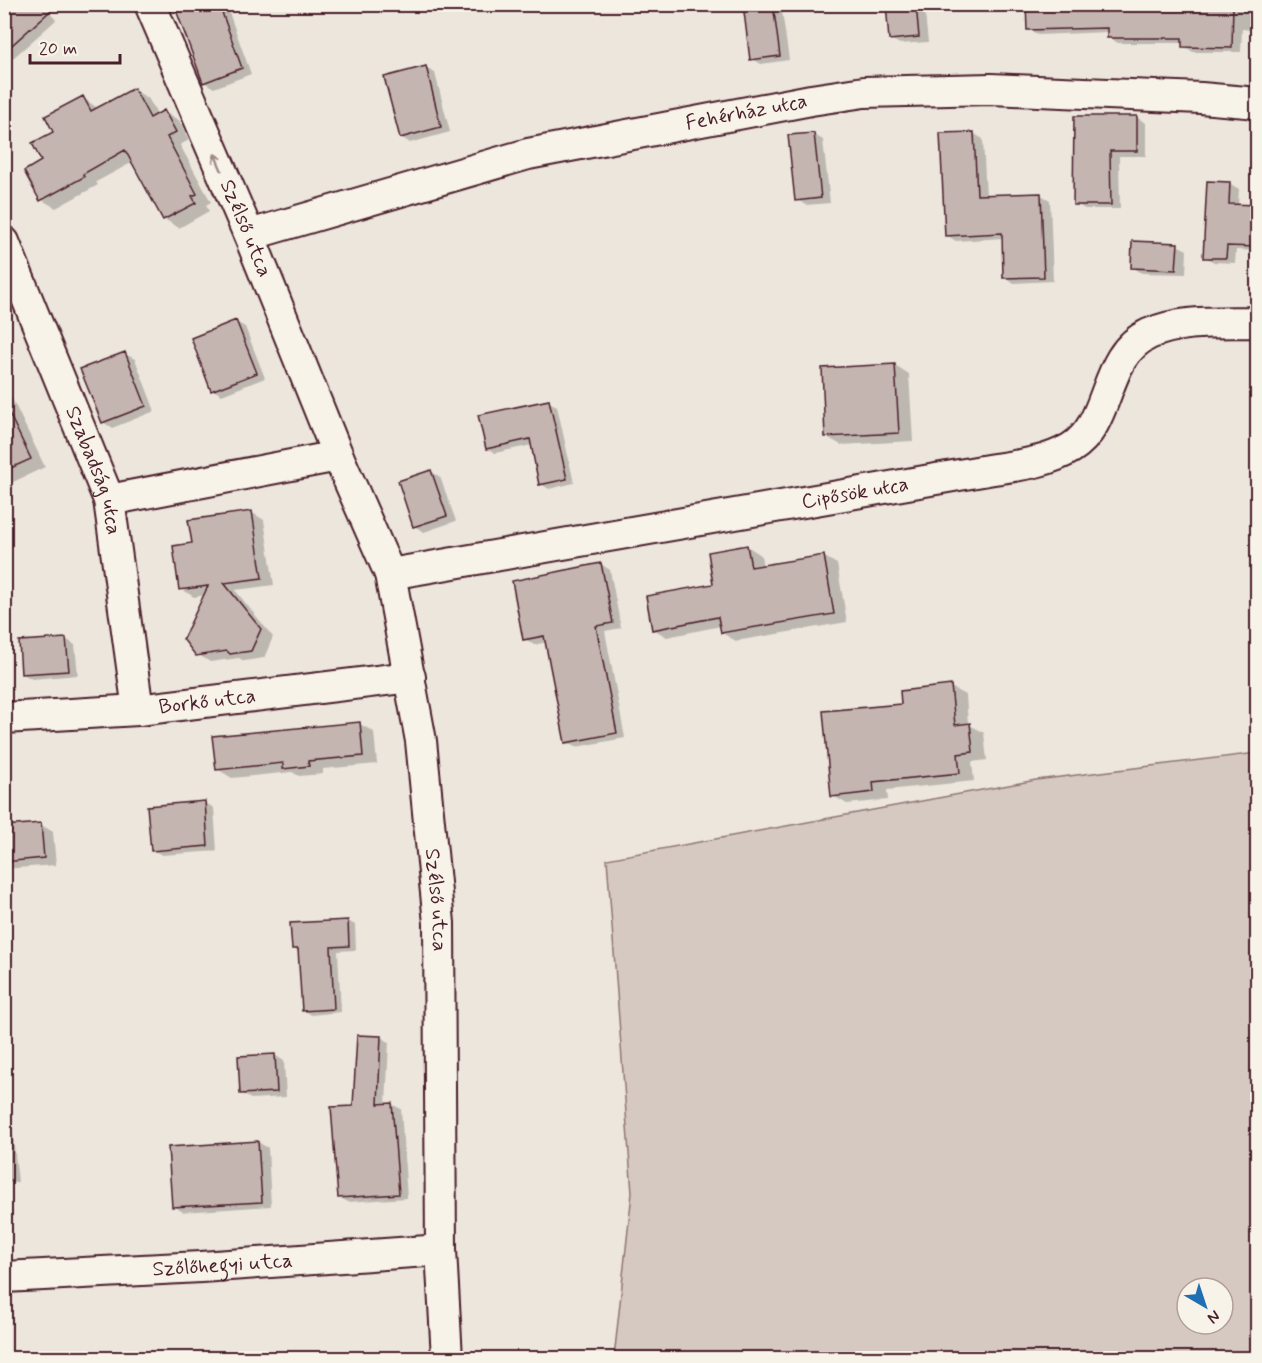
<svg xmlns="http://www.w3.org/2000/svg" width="1262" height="1363" font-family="Mynerve,sans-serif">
	<rect width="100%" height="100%" fill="#ece6dd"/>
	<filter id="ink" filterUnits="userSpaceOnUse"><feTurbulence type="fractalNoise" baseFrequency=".0167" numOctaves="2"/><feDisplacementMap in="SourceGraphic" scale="12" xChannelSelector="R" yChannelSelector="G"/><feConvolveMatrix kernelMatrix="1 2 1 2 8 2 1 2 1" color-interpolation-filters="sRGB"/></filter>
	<g filter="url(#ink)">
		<!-- green -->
		<path fill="#d5c9c2" stroke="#907476" stroke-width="1.5" fill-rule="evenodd" d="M1257,753V1358H614L632,1193L607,859L1036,780ZM1187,1288H1223V1324H1187Z"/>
		<!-- shadow -->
		<path fill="#0003" d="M4,4H42L56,20L12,59L4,55Z
			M194,4H226L251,74L214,88L204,82Z
			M744,4H781L789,60L761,64L752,59Z
			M887,4H924L928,42L900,44L890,39Z
			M1028,4H1258V31L1242,29L1241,52H1193L1184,46V43H1118L1108,37V32L1038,35L1029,29Z
			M426,68L435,73L450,132L410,143L401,137Z
			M134,90L148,98L158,115L164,112L179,120L189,140L180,145L211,202L206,205L209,211L179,228L164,219L133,162L96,182L98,185L56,208L42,200L43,162L55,133L83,98L99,109Z
			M1075,117H1136L1146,123V156H1119L1120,209H1085L1075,204Z
			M973,133L983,139L986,196L1041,195L1050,200L1053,281L1014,283L1005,277L1004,238L956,241L946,235Z
			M813,134L823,140L830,203L806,205L797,200Z
			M1229,183L1239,189L1238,205L1258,206V251L1236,250L1235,263L1214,262L1205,257Z
			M1177,245L1187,250L1186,274L1142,273L1132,267Z
			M236,322L245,327L265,378L222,395L213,390Z
			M125,354L135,359L155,411L112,428L103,422Z
			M895,365L909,374L913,441L841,445L827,437Z
			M4,382L45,467L13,482L4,478Z
			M549,402L557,406L574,483L549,489L541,484L532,445L495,453L487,448Z
			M431,471L440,477L456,521L424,532L414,526Z
			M251,512L264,520L274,585L235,590L273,637L264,658L244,661L239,658L210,662L197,654L205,595L194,597L181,589L194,544Z
			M747,546L761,555L763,567L823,556L837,564L847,622L736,641L722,633L721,626L667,637L653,629L715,585Z
			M601,564L610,570L621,628L605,631L625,738L576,747L566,742L547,642L534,645L525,639Z
			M66,639L75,645L78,675L32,679L23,674Z
			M951,687L966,695L968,724L984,733L987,760L972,762L974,781L887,790L888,800L847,804L833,796L903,705Z
			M360,724L374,732L377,764L323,769V774L299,776L292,772L232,778L217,769Z
			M204,802L214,808L217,851L162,855L152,850Z
			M40,824L53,832L56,865L4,869V827Z
			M348,921L355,925L356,950L338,951L341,1012L311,1015L304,1010L300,952L293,949Z
			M381,1037L389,1042L386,1105L392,1104L401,1109L407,1198L348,1202L339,1197L355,1107Z
			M275,1055L284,1061L286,1097L251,1099L242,1094Z
			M4,1085L8,1088L18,1182L4,1183Z
			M258,1142L268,1148L271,1206L183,1212L173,1206Z"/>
		<!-- building -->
		<path fill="#c4b5b0" stroke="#4a1f2b" stroke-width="1.5" d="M4,4H58L4,52Z
			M189,4H219L242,68L203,83L176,10Z
			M743,4H773L780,56L750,60Z
			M886,4H916L919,37L889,40Z
			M1026,4H1233L1232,48L1182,47V38H1107V28L1027,30Z
			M426,66L441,127L400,138L384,77Z
			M134,88L150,118L164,110L176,132L167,137L197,194L192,196L196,203L163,220L125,150L83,174L84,177L40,201L24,171L41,161L32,143L53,132L45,116L83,96L91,111Z
			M1074,116H1137V151H1110L1111,205H1073Z
			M974,132L977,195L1041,193L1044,277L1003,278L1002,233L945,236L940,133Z
			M814,133L821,198L795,201L788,135Z
			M1207,181L1230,182L1229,204L1257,205V247L1227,246L1226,258H1203Z
			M1132,241L1178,243L1176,270L1131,268Z
			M236,320L257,373L211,391L191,338Z
			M125,352L146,406L102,423L80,369Z
			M895,364L899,433L825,437L822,368Z
			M549,400L567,479L539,485L530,439L486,449L478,415Z
			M4,403L31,459L4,471Z
			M431,470L447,516L413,527L398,481Z
			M252,511L262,578L224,583L261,629L251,651L230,654L227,651L196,656L183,639L208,586L179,590L173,546L192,543L188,520Z
			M747,545L751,567L824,555L834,614L721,633L718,617L652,630L646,596L713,584L708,552Z
			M601,563L613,623L596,626L617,733L565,743L544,636L523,640L512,581Z
			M66,638L69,671L21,674L19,641Z
			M951,685L955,725L970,723L973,752L958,754L960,773L873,782L874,792L831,797L823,711L901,704L900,691Z
			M360,722L363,756L308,761L309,766L283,769V763L216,770L212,736Z
			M205,801L208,846L151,851L147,806Z
			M41,823L44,858L4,862V826Z
			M348,920L349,946L331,947L334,1009L302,1011L298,949H292L290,923Z
			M357,1035L381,1036L378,1104L392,1103L399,1194L338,1198L331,1107L353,1106Z
			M275,1054L277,1092L240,1094L238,1056Z
			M258,1141L262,1202L172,1207L168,1147Z"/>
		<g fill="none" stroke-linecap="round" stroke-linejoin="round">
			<defs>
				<g id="street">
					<path id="s1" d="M150,4L249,235L338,456L390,574L421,741L439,923L441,1250L447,1358"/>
					<path id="s2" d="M249,235L528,154L811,100L864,92L991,89L1201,98L1258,103"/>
					<path id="s3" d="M4,242L109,500L138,710"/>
					<path d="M109,500L338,456"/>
					<path id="s4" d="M390,574L982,471C1011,466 1045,464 1071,448C1113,422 1101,356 1149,334C1181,319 1223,323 1258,322"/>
					<path id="s5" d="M4,718L138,710L410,677"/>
					<path id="s6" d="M4,1277L201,1267L441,1250"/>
				</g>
			</defs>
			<!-- street casing -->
			<use href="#street" stroke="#4a1f2b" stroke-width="34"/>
			<!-- street -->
			<use href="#street" stroke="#f7f3e8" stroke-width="30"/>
		</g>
		<!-- one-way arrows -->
		<defs><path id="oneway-shaft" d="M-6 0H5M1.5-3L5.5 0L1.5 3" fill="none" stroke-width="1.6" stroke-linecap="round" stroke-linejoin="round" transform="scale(1.5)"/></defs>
		<use stroke="#a0898a" href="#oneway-shaft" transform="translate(218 162) rotate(-113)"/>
	</g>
	<g text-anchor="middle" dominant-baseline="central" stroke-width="4.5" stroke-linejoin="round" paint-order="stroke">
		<!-- street labels -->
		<g font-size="21" fill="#4a1f2b" stroke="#f7f3e8">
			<text stroke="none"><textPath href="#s2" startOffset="513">Fehérház utca</textPath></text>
			<text stroke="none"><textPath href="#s1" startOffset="244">Szélső utca</textPath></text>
			<text stroke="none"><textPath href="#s3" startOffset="246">Szabadság utca</textPath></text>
			<text stroke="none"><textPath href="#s4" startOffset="472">Cipősök utca</textPath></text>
			<text stroke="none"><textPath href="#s5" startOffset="204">Borkő utca</textPath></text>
			<text stroke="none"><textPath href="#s1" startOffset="948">Szélső utca</textPath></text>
			<text stroke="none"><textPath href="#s6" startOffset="219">Szőlőhegyi utca</textPath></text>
		</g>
	</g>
	<!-- margin -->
	<rect width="1262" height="1363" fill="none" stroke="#f7f3e8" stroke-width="24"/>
	<rect x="12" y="12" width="1238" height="1339" fill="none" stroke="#4a1f2b" stroke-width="2" filter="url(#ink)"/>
	<!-- north arrow -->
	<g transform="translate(1205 1306) rotate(141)"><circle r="28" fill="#f7f3e8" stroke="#b29e9c" stroke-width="1.5"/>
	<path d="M0-4.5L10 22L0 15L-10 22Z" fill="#1f6fb2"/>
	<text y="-9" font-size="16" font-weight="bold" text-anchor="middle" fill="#4a1f2b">N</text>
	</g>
	<!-- scale -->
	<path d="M30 54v9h90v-9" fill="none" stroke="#4a1f2b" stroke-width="3"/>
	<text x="39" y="54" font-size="18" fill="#4a1f2b" stroke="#f7f3e8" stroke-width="4.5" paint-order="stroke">20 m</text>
</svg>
